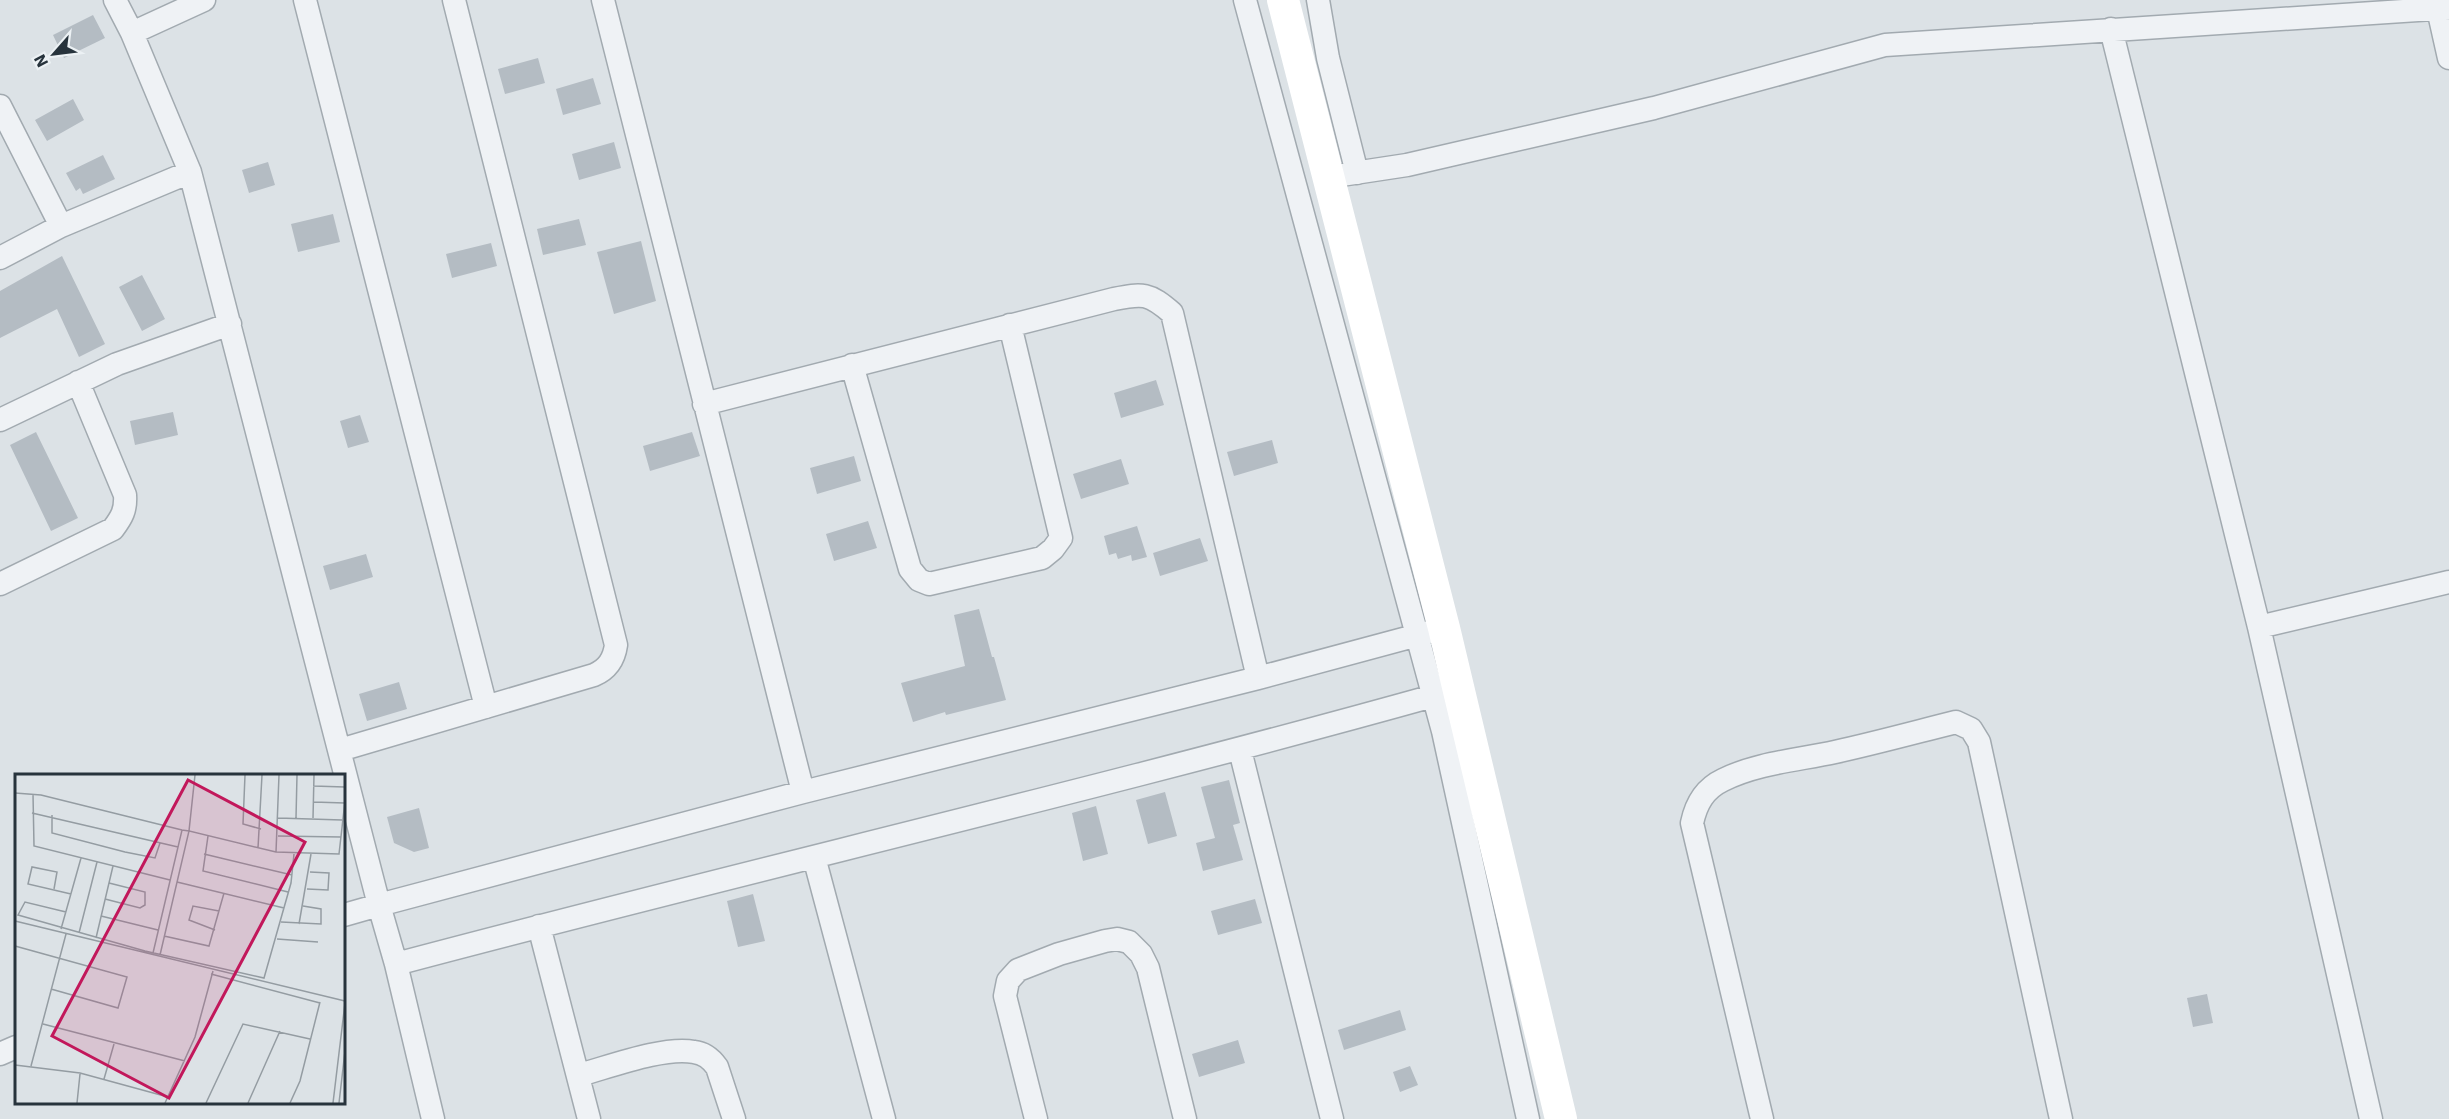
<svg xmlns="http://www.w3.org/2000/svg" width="2449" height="1119" font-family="'IBM Plex Sans',sans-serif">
	<rect width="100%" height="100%" fill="#dce2e6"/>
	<!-- building -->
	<path fill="#b4bcc3" d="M93,15L105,38L64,58L53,35Z
		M538,58L545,83L505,94L498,69Z
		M593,78L601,104L563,115L556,89Z
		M73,99L84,120L47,141L35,120Z
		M614,142L621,168L579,180L572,154Z
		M103,155L115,179L83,194L80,188L76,191L66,173Z
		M268,162L275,185L249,193L242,170Z
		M333,214L340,242L298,252L291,224Z
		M579,219L586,245L543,255L537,229Z
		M641,241L656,301L614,314L597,252Z
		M491,243L497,266L452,278L446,254Z
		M62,256L105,344L79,357L57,309L0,338V291Z
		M142,275L165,319L142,331L119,287Z
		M1156,380L1164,405L1121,418L1114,393Z
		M173,412L178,435L135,445L130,421Z
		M360,415L369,442L348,448L340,421Z
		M36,432L78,518L51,531L10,445Z
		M692,432L700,456L650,471L643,446Z
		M1272,440L1278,463L1234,476L1227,452Z
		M854,456L861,481L817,494L810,468Z
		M1121,459L1129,484L1081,499L1073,474Z
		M868,521L877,548L834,561L826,534Z
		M1137,526L1147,557L1132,561L1131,555L1118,559L1116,553L1109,555L1104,536Z
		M1200,538L1208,561L1160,576L1153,553Z
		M366,554L373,577L330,590L323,566Z
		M979,609L992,657H994L1006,700L946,715L945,712L913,722L901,683L965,666L954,615Z
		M399,682L407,709L367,721L359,694Z
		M1229,780L1240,823L1233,825L1243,860L1203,871L1196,843L1215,838L1201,787Z
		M1165,792L1177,836L1148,844L1136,800Z
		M1096,806L1108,854L1083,861L1072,813Z
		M419,808L429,848L414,852L394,843L387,817Z
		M753,894L765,941L738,947L727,901Z
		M1255,899L1262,923L1218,935L1211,911Z
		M2207,994L2213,1023L2193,1027L2187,998Z
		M1400,1010L1406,1030L1344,1050L1338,1030Z
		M1238,1040L1245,1063L1199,1077L1192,1054Z
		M1410,1066L1418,1085L1400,1092L1393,1072Z"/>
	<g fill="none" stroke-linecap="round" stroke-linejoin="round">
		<defs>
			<path id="street" d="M115,0L132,33L190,172L379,905L344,915
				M305,0L486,707
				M603,0L803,792
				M1245,0L1443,731L1528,1119
				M1318,0L1328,58L1357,173
				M2438,9L2449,58
				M2111,29L2259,627L2371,1119
				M132,33L204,0
				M0,106L61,226
				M1328,177L1407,165L1654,108L1885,45L2449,8
				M0,258L61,226L190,172
				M852,365L910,569L919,580L929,584L1042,558L1053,549L1061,538L1010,325
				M704,404L1114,299C1143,293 1149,293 1172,313L1258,678
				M0,420L117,364L230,324
				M0,584L113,529C122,517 126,510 125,495L78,382
				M2259,627L2449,582
				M1433,696C1089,792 741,872 396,964L379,905L803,792L1258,678L1444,628
				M340,750L594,675C608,669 614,659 616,645L454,0
				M1240,750L1332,1119
				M814,857L884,1119
				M539,926L589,1119
				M396,964L433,1119
				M0,1054L16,1047
				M579,1075C609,1067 664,1046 694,1052C704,1053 712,1060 717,1067L734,1119
				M1036,1119L1005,996L1008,981L1018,970L1059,954L1105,941L1117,939L1129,942L1141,954L1148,968L1185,1119
				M1762,1119L1692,823C1696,804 1704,789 1723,780C1757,763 1798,760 1835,752C1876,743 1916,732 1956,722L1971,729L1979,742L2061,1119"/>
		</defs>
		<!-- street casing -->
		<use href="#street" stroke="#a2aab0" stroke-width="25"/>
		<!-- street -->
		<use href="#street" stroke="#eff2f5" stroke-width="22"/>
		<!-- secondary -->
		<path stroke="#fff" stroke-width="32" d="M1283,0L1444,628L1561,1119"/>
	</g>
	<!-- overview -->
	<g transform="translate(15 774)">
		<rect width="330" height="330" fill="#dce2e6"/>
		<path fill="none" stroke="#949ca2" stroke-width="1.5" d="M180,1L174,57L261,78L324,80L330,27M230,1L228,50L246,55M298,12L330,13M0,19L26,21L167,56M18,20L19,72L155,106M298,28L330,29M17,39L163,73M37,41V59L110,78L140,84L145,69M263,44L327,46M281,44L282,1M298,44L299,1M193,62L188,97L273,118M263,62L326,63M243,74L247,1M261,78L264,1M189,80L277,101M162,108L269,134M39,115L42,98L17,93L13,110L56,120M292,115L313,116L314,99L295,98M90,125L125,134L130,131V118L94,109M51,138L10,128L3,141L130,177L249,204L276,109L279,80M86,142L143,156M0,147L330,227M266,148L306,150V135L288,132M284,150L296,80M46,155L66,84M200,156L174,146L178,132L204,137M64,159L82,88M149,162L194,172L209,119M81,164L98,92M262,165L303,168M0,172L112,203L103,234L36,215M138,179L167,56L174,57L145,181M196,200L305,229M28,250L170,287M0,291L65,299L153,323M16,292L51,160M89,305L99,270M62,329L65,300M150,329L180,263L198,197M191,329L228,250L295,265M233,329L265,257M275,329L285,307L305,228M318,329L330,229M324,329L330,277"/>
		<path fill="#c2185b" fill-opacity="0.15" stroke="#c2185b" stroke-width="3" d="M173,6L290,68L154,324L37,262Z"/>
		<rect width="330" height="330" fill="none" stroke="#27333c" stroke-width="3"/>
	</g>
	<!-- north arrow -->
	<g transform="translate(54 54) rotate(242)" stroke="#ecf1f4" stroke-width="4.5" paint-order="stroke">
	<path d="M0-4.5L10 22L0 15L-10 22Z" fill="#27333c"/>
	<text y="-9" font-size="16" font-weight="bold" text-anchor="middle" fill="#27333c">N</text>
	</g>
</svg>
